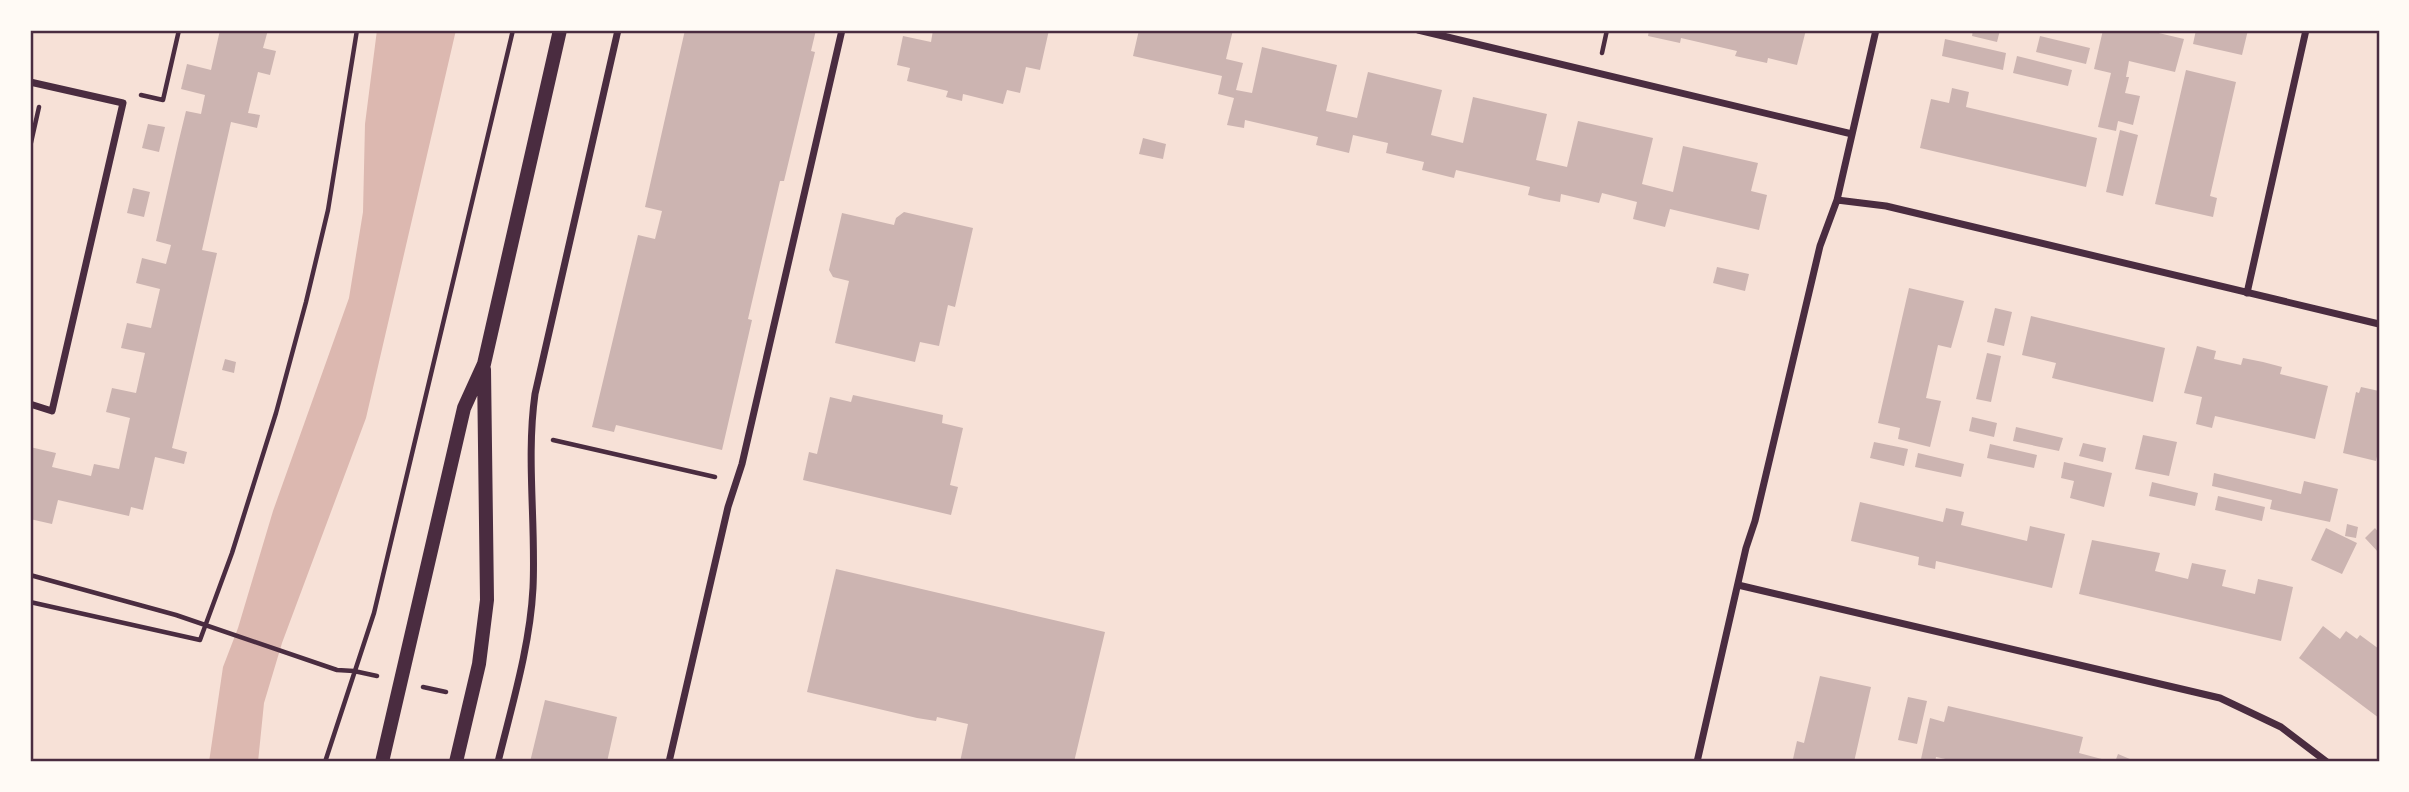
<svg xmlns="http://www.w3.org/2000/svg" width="2409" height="792" font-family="'DejaVu Sans',sans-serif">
	<rect width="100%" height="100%" fill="#f7e1d7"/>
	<!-- water -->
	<path fill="#dcb8b0" d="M377,30H456L366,418L282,643L264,703L258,762H209L223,667L238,628L273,511L349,298L363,212L365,124Z"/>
	<!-- building -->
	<path fill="#ccb4b1" d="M220,30H268L263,48L276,51L270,75L258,72L248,113L260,115L257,128L231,122L202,250L217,253L172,448L187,452L184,464L155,457L143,510L131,507L129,516L58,500L52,524L30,519L33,494L30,493V447L56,453L52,467L91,476L94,464L119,469L130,418L106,412L112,388L136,393L145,353L121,348L127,323L151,328L160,289L136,283L142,258L166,264L171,245L156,241L178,144L186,111L201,114L205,95L181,89L187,64L211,70Z
		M685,30H816L811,51L815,52L784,181H780L748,319L752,320L722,450L616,425L614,432L592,427L638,235L655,239L662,211L645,207Z
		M933,30H1049L1040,70L1026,67L1020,93L1007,90L1003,104L963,94L962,101L946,97L948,91L907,81L910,68L897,65L903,36L931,42Z
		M1139,30H1233L1226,59L1243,63L1236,90L1252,93L1262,47L1337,65L1326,111L1357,118L1368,72L1442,90L1431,135L1463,143L1473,97L1547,114L1536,160L1567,167L1578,121L1653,138L1642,184L1673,192L1683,146L1758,163L1751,191L1767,195L1759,230L1670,209L1665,227L1633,219L1637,202L1602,193L1599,203L1561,194L1560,202L1544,199L1528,195L1530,187L1456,170L1454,178L1422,170L1424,162L1386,153L1388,143L1353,135L1349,153L1316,145L1318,137L1245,120L1244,128L1227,125L1234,98L1218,94L1222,76L1133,56Z
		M1649,30H1806L1797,65L1768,58L1767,63L1735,56L1737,51L1681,38L1680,43L1648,36Z
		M1973,30H2000L1997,42L1972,36Z
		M2103,30H2146L2184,39L2175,72L2129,61L2126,77H2129L2125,93L2140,96L2133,125L2118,121L2116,131L2098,127L2111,73L2094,69Z
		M2196,30H2248L2242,55L2193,44Z
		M2040,36L2090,48L2086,64L2036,52Z
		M1945,39L2006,53L2003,70L1942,56Z
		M2017,56L2072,70L2068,86L2013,73Z
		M2186,70L2236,82L2210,196L2217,198L2213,217L2155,204Z
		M1952,88L1969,92L1966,107L2097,138L2086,187L1920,148L1931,99L1949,103Z
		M148,124L165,127L159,152L142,148Z
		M2120,130L2138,135L2123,196L2106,192Z
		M1143,138L1166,144L1163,159L1139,154Z
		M133,188L150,192L144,217L127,213Z
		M904,212L973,228L955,307L948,305L939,346L920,342L915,362L835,343L849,281L833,277L829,270L842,213L894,225L896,218Z
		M1717,267L1749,274L1745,291L1713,283Z
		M1909,288L1964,301L1951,348L1938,345L1926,398L1941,401L1930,447L1898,439L1900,428L1878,423Z
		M1995,308L2012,312L2004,346L1987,342Z
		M2031,316L2165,348L2153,402L2052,378L2056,363L2022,355Z
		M2197,346L2216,351L2214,359L2241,365L2243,358L2263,362L2282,367L2280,374L2328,386L2315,439L2215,416L2212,428L2196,424L2202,397L2184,393Z
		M1987,353L2001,356L1991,402L1976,399Z
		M225,359L236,362L234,373L222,370Z
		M2361,387L2379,391V447L2376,461L2343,453L2356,392L2359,393Z
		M853,395L943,415L942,423L963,428L950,485L958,487L951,515L803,480L809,452L817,454L830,397L851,402Z
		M1972,417L1997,423L1994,437L1969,431Z
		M2016,427L2063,438L2059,451L2013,441Z
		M2143,435L2177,442L2169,476L2135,469Z
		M1874,442L1908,449L1904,466L1870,458Z
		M2083,443L2106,448L2103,462L2079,456Z
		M1990,444L2037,455L2034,468L1987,458Z
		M1918,453L1964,464L1961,477L1915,467Z
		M2064,462L2112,473L2104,507L2070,498L2074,481L2061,478Z
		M2214,473L2301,494L2304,481L2338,489L2330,522L2270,509L2272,500L2212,486Z
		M2152,482L2198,493L2195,506L2149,496Z
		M2218,496L2265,507L2262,521L2215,510Z
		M1860,502L1943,522L1946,508L1964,512L1961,525L2027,541L2030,526L2065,534L2052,588L1936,561L1935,569L1918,565L1919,557L1851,541Z
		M2347,524L2358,527L2356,538L2345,536Z
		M2326,528L2357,543L2342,574L2311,560Z
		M2375,528L2379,533V553L2365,538Z
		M2092,540L2160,553L2155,571L2188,579L2192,563L2226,570L2222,586L2255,594L2258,579L2293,587L2281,641L2079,594Z
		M836,569L1105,632L1074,762H960L968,724L937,717L936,721L917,718L807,692Z
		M2323,626L2340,639L2346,631L2357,639L2360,635L2379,649V718L2299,658Z
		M1820,676L1871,687L1854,762H1799L1800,760L1793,759L1797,741L1804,743Z
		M1908,697L1927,701L1917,744L1898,740Z
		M545,700L617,717L607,762H530Z
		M1948,706L2083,737L2079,753L2113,762H1960L1936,757L1935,762L1921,759L1930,718L1944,722Z
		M2118,754L2137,762H2115Z"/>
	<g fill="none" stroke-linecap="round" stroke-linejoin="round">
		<!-- path -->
		<path stroke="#4a2c40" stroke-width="4.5" d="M1602,53L1607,30
			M141,95L163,100L179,30
			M30,147L39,107
			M553,440L715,477
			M30,575L176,615L337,670L354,671L377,676
			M30,602L200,640L232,553L276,413L306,302L328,210L357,30
			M423,687L446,692
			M325,762L374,613L513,30"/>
		<!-- minor -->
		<path stroke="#4a2c40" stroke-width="7" d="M1418,30L1852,134
			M30,82L123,103L52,411L30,404
			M1837,200L1886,206L2379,324
			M2247,293L2306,30
			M1738,585L2220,698L2281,727L2327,762
			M498,762C512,705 530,646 533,588C536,523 526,458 535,394L618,30
			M669,762L728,507L742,464L842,30
			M1697,762L1746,548L1755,521L1820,246L1837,200L1876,30"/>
		<!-- secondary -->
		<path stroke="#4a2c40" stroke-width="14" d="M382,762L464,408L484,364L560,30
			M456,762L479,664L487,600L484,369"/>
	</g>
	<!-- border -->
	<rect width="2409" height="792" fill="none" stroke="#fffaf5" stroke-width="63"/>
	<rect x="32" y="32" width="2346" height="728" fill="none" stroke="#4a2c40" stroke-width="2.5"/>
</svg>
